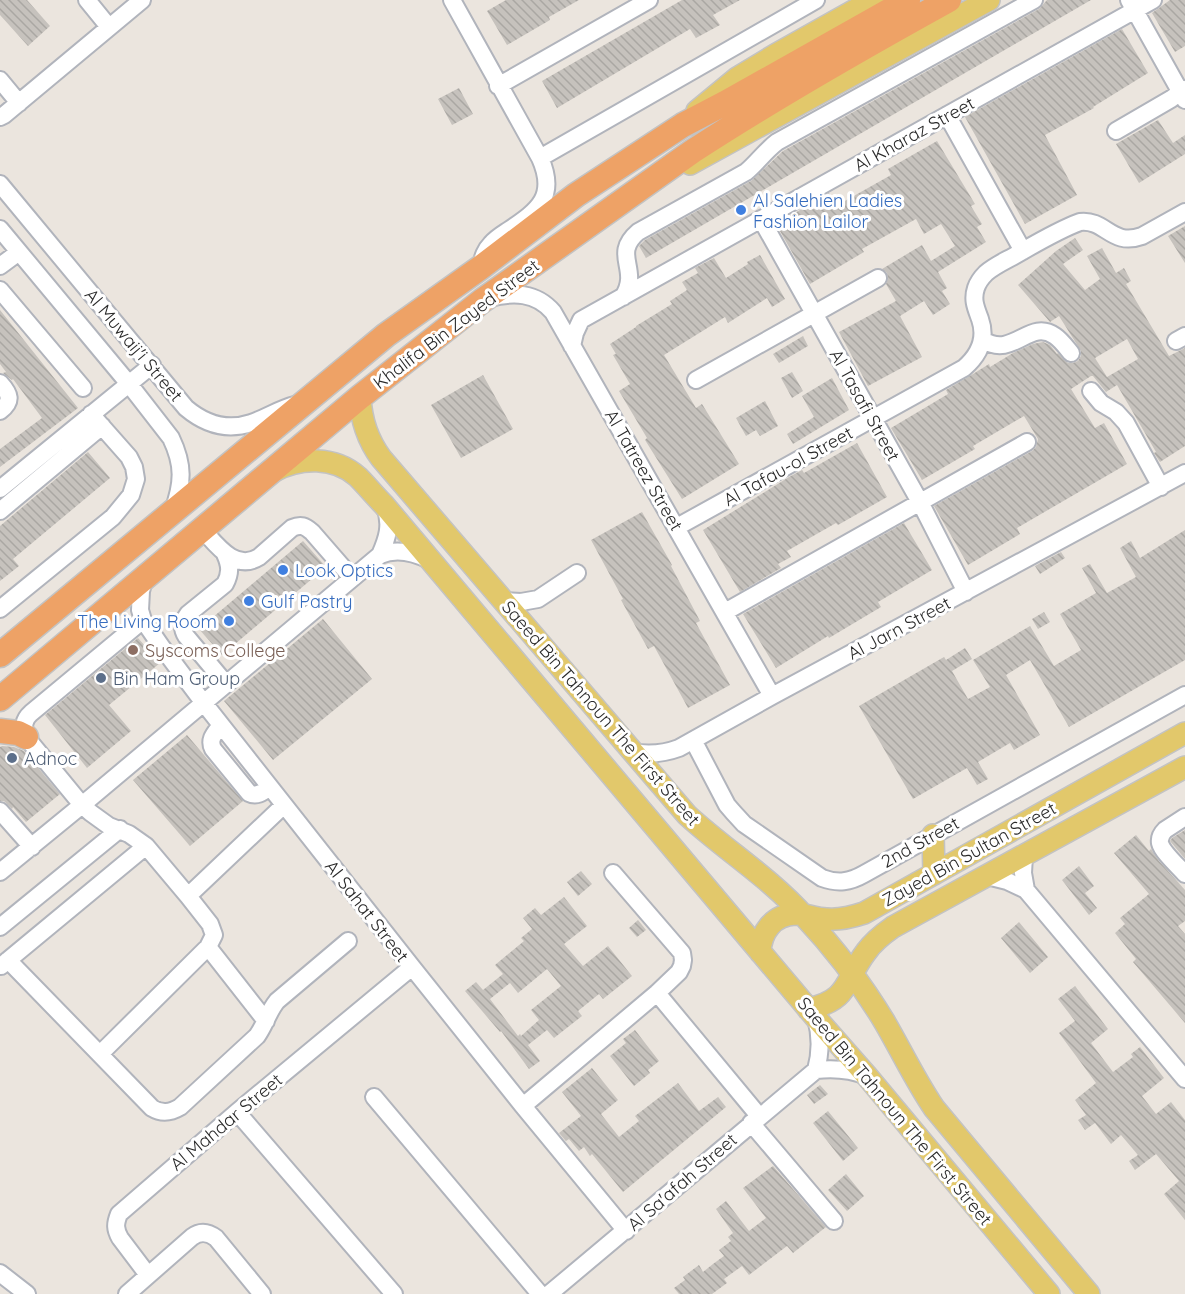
<svg xmlns="http://www.w3.org/2000/svg" width="1185" height="1294" font-family="Quicksand,sans-serif">
	<defs>
		<pattern id="building-back-hatch" width="6" height="6" patternUnits="userSpaceOnUse" patternTransform="scale(1.5)"><rect width="6" height="6" fill="#c6c2bd"/><path d="M-1 5l2 2M0 0l6 6M5-1l2 2" fill="none" stroke="#aaa7a3"/></pattern>
	</defs>
	<rect width="100%" height="100%" fill="#ebe5de"/>
	<!-- building -->
	<path fill="url(#building-back-hatch)" fill-rule="evenodd" d="M0,0H27L50,26L28,46L0,15Z
		M506,0H579L549,17L550,20L507,45L487,11Z
		M682,0H740L713,15L720,25L696,38L690,29L557,108L542,81Z
		M1047,0H1091L646,258L639,246L645,240L751,181L783,151L1039,9Z
		M1170,0H1185V46L1175,52L1152,13Z
		M1122,29L1148,73L1093,107L1094,108L1045,135L1077,195L1025,224L965,117Z
		M459,88L473,114L452,125L438,99Z
		M1158,120L1173,143L1185,135V154L1139,183L1116,144Z
		M937,141L975,204L971,206L982,224L977,227L986,242L938,272L947,288L942,291L950,304L933,315L924,301L900,316L922,357L868,386L839,332L896,301L886,284L888,279L887,273L882,269L922,245L931,261L955,246L941,224L924,234L916,219L862,249L864,252L810,284L776,224L829,193L836,206L891,175L888,169Z
		M1185,226V263L1168,236Z
		M1075,238L1083,250L1063,264L1085,290L1100,279L1087,256L1102,248L1116,273L1124,268L1131,281L1126,284L1169,356L1185,348V446L1160,462L1154,453L1156,452L1117,385L1106,392L1093,376H1091L1071,389L1095,428L1104,423L1127,464L1017,528L1020,534L968,565L934,506L1032,451L1036,447L1038,439L1024,416L973,446L975,449L922,480L891,428L948,394L946,390L973,374L989,364L990,367L1013,353L1033,344L1043,342L1050,345L1057,354L1058,353L1068,363H1073L1078,361L1081,356V351L1059,316L1050,322L1018,285L1056,251ZM1127,339L1138,359L1107,377L1095,358Z
		M760,255L785,299L772,307L767,298L728,323L725,317L664,355L696,408L702,404L739,464L682,499L645,440L647,438L619,391L630,384L613,355L616,354L610,344L636,327V326L672,304L670,301L687,290L682,282L698,273L695,268L714,258L726,278L748,264L747,262Z
		M0,310L78,408L0,467V449L42,418L13,379L12,380L3,373L6,372L0,364Z
		M803,336L808,346L779,363L773,354Z
		M792,372L803,391L792,398L781,378Z
		M483,375L513,429L461,458L431,405Z
		M832,378L849,410L793,444L787,434L814,417L802,396Z
		M765,401L778,426L760,436L756,430L746,436L736,418Z
		M857,443L887,497L838,525L836,523L787,551L791,557L778,564L781,568L740,592L703,530L789,477L802,470L804,473Z
		M88,452L110,478L13,559L19,566L0,581V526Z
		M642,512L672,565L671,566L700,621L696,623L730,685L688,708L654,646L648,649L621,600L623,599L591,540Z
		M904,523L932,570L878,602L881,607L829,638L828,636L776,668L743,614Z
		M1185,530V660L1069,727L1030,660L1006,675L1040,735L1014,750L1010,743L978,762L988,779L977,785L967,768L913,799L859,706L944,657L946,660L965,648L972,659L952,671L968,699L990,687L973,660L1030,626L1054,666L1081,650L1060,614L1096,593L1082,568L1090,564L1107,593L1136,577L1120,548L1131,541L1140,558Z
		M303,541L326,567L222,655L199,629Z
		M1061,552L1065,558L1040,574L1035,566Z
		M1044,612L1050,622L1038,629L1032,619Z
		M323,619L372,679L273,760L224,701Z
		M138,638L160,663L109,705L131,731L87,768L45,715Z
		M187,735L243,801L190,846L133,780Z
		M2,746L14,747L24,751L60,794L26,822L13,807L12,809L4,801H0V747Z
		M1185,830V859L1170,841L1172,838Z
		M1136,835L1149,851L1151,849L1159,861L1185,890V921L1178,926L1185,934V1023L1133,962L1136,959L1115,933L1125,924L1120,918L1149,894L1114,853Z
		M1079,866L1094,886L1085,893L1097,908L1089,915L1062,880Z
		M581,871L592,884L578,896L567,882Z
		M564,897L587,926L564,944L583,966L608,946L632,976L603,999L599,994L578,1011L582,1016L554,1038L547,1030L528,1045L540,1061L529,1069L501,1031L500,1032L465,991L476,982L483,990L503,974L495,965L524,941L521,938L532,929L523,918L535,908L541,915ZM547,969L561,986L531,1010L539,1020L521,1036L520,1034L518,1036L490,999L510,983L518,993Z
		M638,920L646,930L637,937L629,928Z
		M1019,922L1048,957L1030,973L1001,938Z
		M1075,986L1108,1029L1091,1043L1113,1072L1133,1057L1131,1054L1140,1047L1164,1078L1142,1096L1156,1114L1171,1102L1185,1120V1220L1164,1194L1179,1181L1156,1154L1135,1170L1129,1161L1138,1155L1121,1135L1111,1144L1095,1123L1085,1130L1078,1120L1086,1115L1075,1100L1096,1083L1059,1033L1075,1021L1058,999Z
		M635,1030L659,1061L648,1070L650,1073L634,1086L610,1056L626,1043L623,1039Z
		M592,1068L618,1100L601,1114L619,1137L639,1121L635,1116L678,1083L699,1111L718,1097L726,1107L623,1192L592,1154L590,1156L584,1147L579,1151L569,1139L566,1141L559,1133L581,1116L562,1092Z
		M820,1085L828,1094L814,1104L807,1095Z
		M828,1111L858,1148L843,1161L813,1123Z
		M773,1166L826,1227L793,1253L787,1246L749,1275L742,1266L724,1279L727,1283L712,1294H679L674,1288L685,1280L683,1277L699,1265L703,1272L713,1264L724,1256L719,1250L731,1241L728,1237L733,1233L716,1209L726,1201L749,1231L766,1218L743,1188Z
		M846,1174L864,1196L847,1211L828,1190Z"/>
	<g fill="none" stroke-linecap="round" stroke-linejoin="round">
		<defs>
			<path id="minor" d="M87,0L109,27
				M452,0L540,158C557,196 539,210 509,230C503,234 496,238 491,244C485,250 483,257 481,265
				M1129,0L1185,100
				M0,80L19,103
				M498,86L649,0
				M947,115L1023,251
				M0,117L4,115L142,0
				M1116,131L1171,99L1185,89
				M540,158L816,0
				M0,184L186,408C205,424 227,431 251,423C266,418 279,409 295,405
				M761,219L920,502L966,592
				M0,229L129,384L171,438C184,465 183,483 173,511
				M0,266L19,252
				M0,290L83,388
				M623,297C641,269 611,255 638,232L746,172C757,163 765,151 777,142L1034,0
				M489,298C513,292 536,292 553,312L772,696
				M983,340C1014,359 1029,318 1055,336C1061,340 1066,347 1071,353
				M1176,341L1185,336
				M572,346L575,333L581,320L1153,0
				M696,380L878,278
				M0,383C10,394 13,401 0,411
				M1091,391L1101,403L1116,412L1126,423L1161,487
				M0,489L152,365
				M0,511L102,426
				M677,527L964,368C979,355 987,339 980,319C976,308 972,300 976,288C978,282 982,277 986,273C994,266 1005,261 1014,256C1035,244 1058,230 1080,222C1106,219 1111,247 1142,236L1185,212
				M202,529C216,544 235,572 259,557L292,528C301,524 305,526 312,532L352,578
				M225,554C230,565 231,573 225,584L188,614C182,622 181,628 186,636L226,684
				M380,555C387,539 392,525 385,507
				M145,577L141,591L140,610L143,620L161,646L203,702L412,967L523,1106L626,1231
				M503,601L521,602L538,599L577,573
				M0,609L113,517L131,495L136,479L134,467L129,457L91,414
				M725,612L1027,442
				M221,725C215,733 208,739 213,749L249,793C257,797 263,792 270,787
				M693,740L727,805L733,812L744,824L822,878C838,884 850,882 864,874L1185,695
				M632,752C649,755 663,754 679,748L772,696L1185,473
				M0,811L32,847
				M1185,817L1165,830C1162,833 1159,837 1160,843C1162,852 1179,867 1185,874
				M1024,856L1023,873L1026,890
				M0,872L82,805L380,555C397,548 413,552 429,560
				M987,876L1007,881L1026,890L1185,1079
				M188,896L284,805
				M0,927L120,829
				M208,947L266,1021
				M8,960L152,1108C162,1114 170,1113 180,1107L257,1036C265,1025 268,1012 277,1001L348,941
				M1,966L146,846
				M657,993L759,1116
				M100,1054L208,947L214,935L210,924L188,896L146,846L129,834L109,826L91,813L82,805L26,737C23,727 23,720 31,713L143,620
				M816,1070C821,1052 821,1036 816,1018
				M374,1097L540,1294
				M523,1106L657,993L679,972L682,966L683,960L682,953L613,873
				M237,1112L394,1294
				M751,1123L834,1221
				M0,1273L27,1294
				M148,1275L120,1238C115,1229 115,1224 119,1214L237,1112L412,967
				M127,1294L192,1237C200,1231 208,1232 216,1238L262,1294
				M549,1294L816,1070C834,1068 850,1069 867,1076"/>
			<path id="major" d="M697,111L737,78L775,55L873,0
				M690,164L989,0
				M360,397C361,420 367,439 381,458L687,815C725,850 769,877 804,916C834,948 861,983 884,1021C901,1050 915,1080 934,1108L1089,1294
				M274,471C300,457 335,456 358,477C367,486 375,496 384,505L816,1018L867,1076L1049,1294
				M933,835L934,874
				M760,952C761,932 773,915 795,914C806,914 816,919 827,919C840,920 852,917 864,913L1185,733
				M808,1009C850,1000 844,981 866,952C873,942 883,934 893,927L1185,767"/>
			<path id="highway" d="M0,655L386,335L480,268L576,195L683,125L725,103L908,0
				M0,699L360,397L483,300L693,151C776,97 862,48 949,0
				M0,731L18,733L26,737"/>
		</defs>
		<!-- minor casing -->
		<use href="#minor" stroke="#b1b4bc" stroke-width="20"/>
		<!-- major casing -->
		<use href="#major" stroke="#c3c3c3" stroke-width="24"/>
		<!-- highway casing -->
		<use href="#highway" stroke="#c3c3c3" stroke-width="27"/>
		<!-- minor -->
		<use href="#minor" stroke="#fff" stroke-width="16"/>
		<!-- major -->
		<use href="#major" stroke="#e2c86b" stroke-width="21"/>
		<!-- highway -->
		<use href="#highway" stroke="#eea266" stroke-width="24"/>
	</g>
	<!-- markers -->
	<g fill="#3f7fe0" stroke="#fff" stroke-width="2">
		<circle cx="741" cy="210" r="6"/>
		<circle cx="283" cy="570" r="6"/>
		<circle cx="249" cy="601" r="6"/>
		<circle cx="229" cy="621" r="6"/>
	</g>
	<circle fill="#8d6e63" stroke="#fff" stroke-width="2" cx="133" cy="650" r="6"/>
	<g fill="#5c6f8a" stroke="#fff" stroke-width="2">
		<circle cx="101" cy="678" r="6"/>
		<circle cx="12" cy="758" r="6"/>
	</g>
	<g text-anchor="middle" dominant-baseline="central" stroke-width="6" stroke-linejoin="round" paint-order="stroke">
		<!-- street labels -->
		<g font-size="18" fill="#2a2a2a" stroke="#fff">
			<text transform="translate(914 134) rotate(-29)">Al Kharaz Street</text>
			<text transform="translate(456 324) rotate(-37)">Khalifa Bin Zayed Street</text>
			<text transform="translate(134 345) rotate(50)">Al Muwaij'i Street</text>
			<text transform="translate(865 405) rotate(61)">Al Tasafi Street</text>
			<text transform="translate(788 466) rotate(-29)">Al Tafau-ol Street</text>
			<text transform="translate(644 470) rotate(60)">Al Tatreez Street</text>
			<text transform="translate(899 628) rotate(-28)">Al Jarn Street</text>
			<text transform="translate(601 713) rotate(49)">Saeed Bin Tahnoun The First Street</text>
			<text transform="translate(920 842) rotate(-29)">2nd Street</text>
			<text transform="translate(969 854) rotate(-29)">Zayed Bin Sultan Street</text>
			<text transform="translate(367 911) rotate(52)">Al Sahat Street</text>
			<text transform="translate(895 1111) rotate(50)">Saeed Bin Tahnoun The First Street</text>
			<text transform="translate(226 1122) rotate(-40)">Al Mahdar Street</text>
			<text transform="translate(682 1182) rotate(-41)">Al Sa'afah Street</text>
		</g>
		<!-- shop labels -->
		<g font-size="18" fill="#366cbe" stroke="#fff" text-anchor="start">
			<text x="753" y="200">Al Salehien Ladies<tspan x="753" dy="21">Fashion Lailor</tspan></text>
			<text x="295" y="570">Look Optics</text>
			<text x="261" y="601">Gulf Pastry</text>
			<text x="217" y="621" text-anchor="end">The Living Room</text>
		</g>
		<!-- education labels -->
		<g font-size="18" fill="#785e54" stroke="#fff" text-anchor="start">
			<text x="145" y="650">Syscoms College</text>
		</g>
		<!-- service labels -->
		<g font-size="18" fill="#4e5e75" stroke="#fff" text-anchor="start">
			<text x="113" y="678">Bin Ham Group</text>
			<text x="24" y="758">Adnoc</text>
		</g>
	</g>
</svg>
